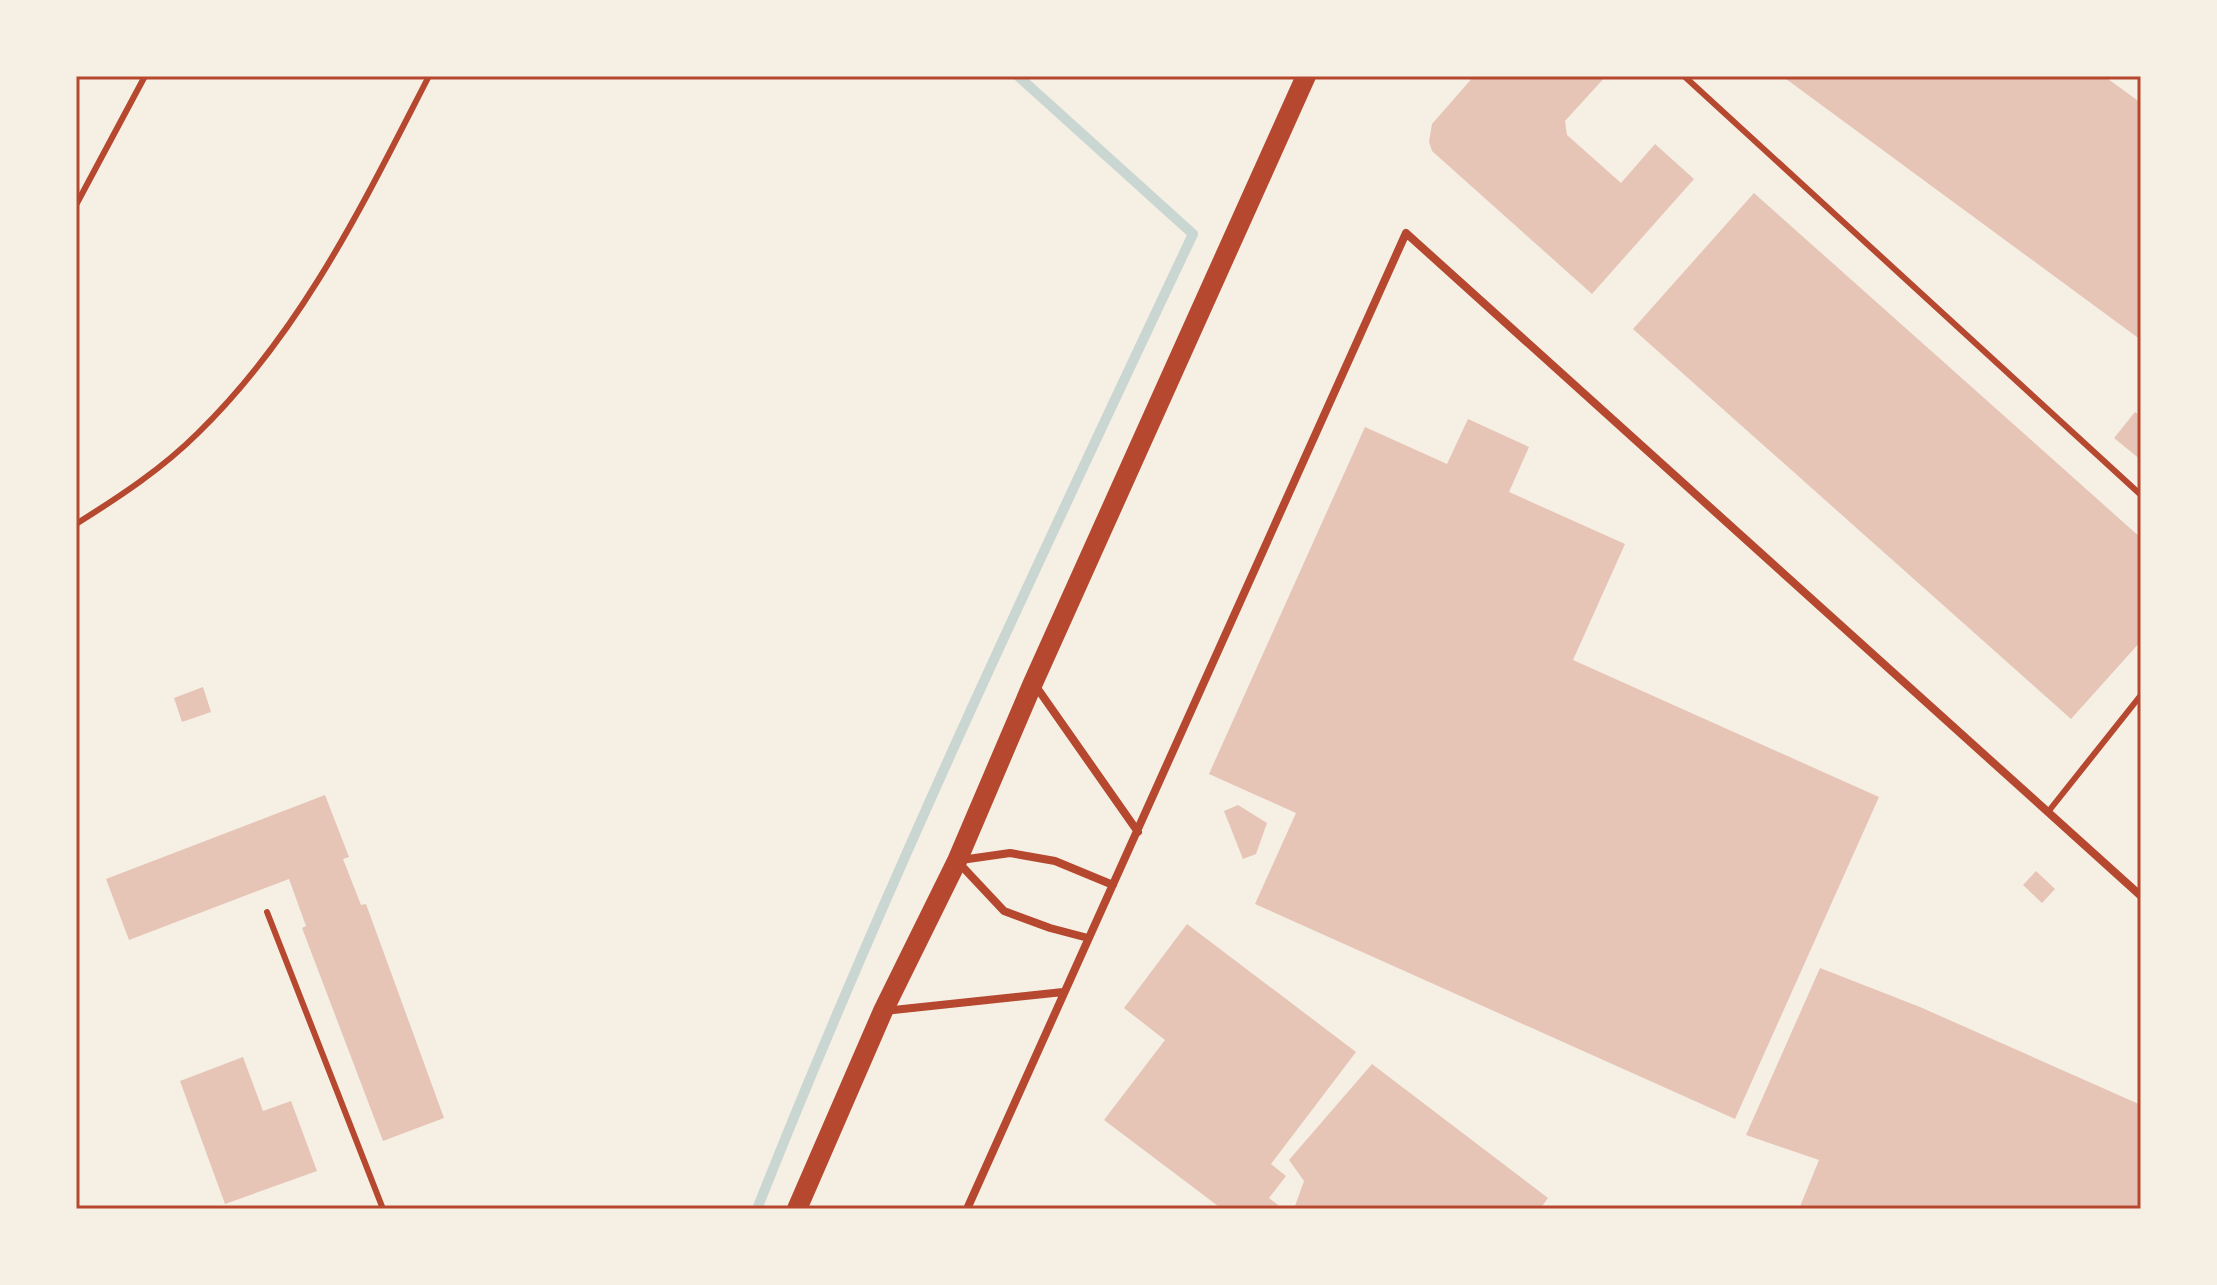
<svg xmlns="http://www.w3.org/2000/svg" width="2217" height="1285" font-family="'Times New Roman',serif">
	<rect width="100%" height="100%" fill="#f6efe4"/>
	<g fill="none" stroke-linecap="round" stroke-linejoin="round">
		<!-- stream -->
		<path stroke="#c9d6d2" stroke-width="10" d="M757,1209C888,878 1041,556 1193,234L1018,76"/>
	</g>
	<!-- building -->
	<path fill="#e6c5b7" d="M1474,76H1606L1565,121L1567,135L1621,183L1655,144L1694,179L1592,294L1432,151L1429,142L1432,124Z
		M1782,76H2104L2141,103V340Z
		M1754,193L2141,538V641L2071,719L1633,329Z
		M2135,412L2141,416V460L2114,438Z
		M1468,419L1529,447L1509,492L1625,544L1573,660L1879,797L1735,1119L1255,904L1296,813L1209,774L1365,427L1447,464Z
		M203,687L211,712L182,722L174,698Z
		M325,795L349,857L343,859L361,905L366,904L444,1118L383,1141L302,928L306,926L289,879L129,940L106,879Z
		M1238,805L1267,823L1256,854L1243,859L1224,811Z
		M2036,871L2055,889L2042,903L2023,885Z
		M1187,924L1356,1052L1271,1164L1286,1176L1269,1198L1283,1209H1222L1104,1120L1165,1040L1124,1008Z
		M1820,968L1920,1007L2141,1105V1209H1799L1819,1160L1746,1135Z
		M243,1057L263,1111L291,1101L317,1171L225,1204L180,1081Z
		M1372,1064L1548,1198L1540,1209H1299L1295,1206L1304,1181L1289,1160Z"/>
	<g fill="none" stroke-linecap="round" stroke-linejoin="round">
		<!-- service -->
		<path stroke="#b5482f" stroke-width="6" d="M1684,76L2141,495
			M76,205L145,76
			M76,524C119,497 162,469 198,433C303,330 363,204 429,76
			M2048,812L2141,695
			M267,912L383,1209"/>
		<!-- minor -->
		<path stroke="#b5482f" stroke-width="8" d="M1035,685L1138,832
			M961,860L1010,853L1055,861L1113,885
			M958,862L1004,911L1050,928L1088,938
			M884,1011L1063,992
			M967,1209L1406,233L2141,896"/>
		<!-- primary -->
		<path stroke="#b5482f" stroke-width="20" d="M797,1209L883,1011L957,861L1033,683L1306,76"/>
	</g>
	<!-- border -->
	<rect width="2217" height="1285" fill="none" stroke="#f6efe4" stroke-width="156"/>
	<rect x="78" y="78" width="2061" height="1129" fill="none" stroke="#b5482f" stroke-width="3"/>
</svg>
